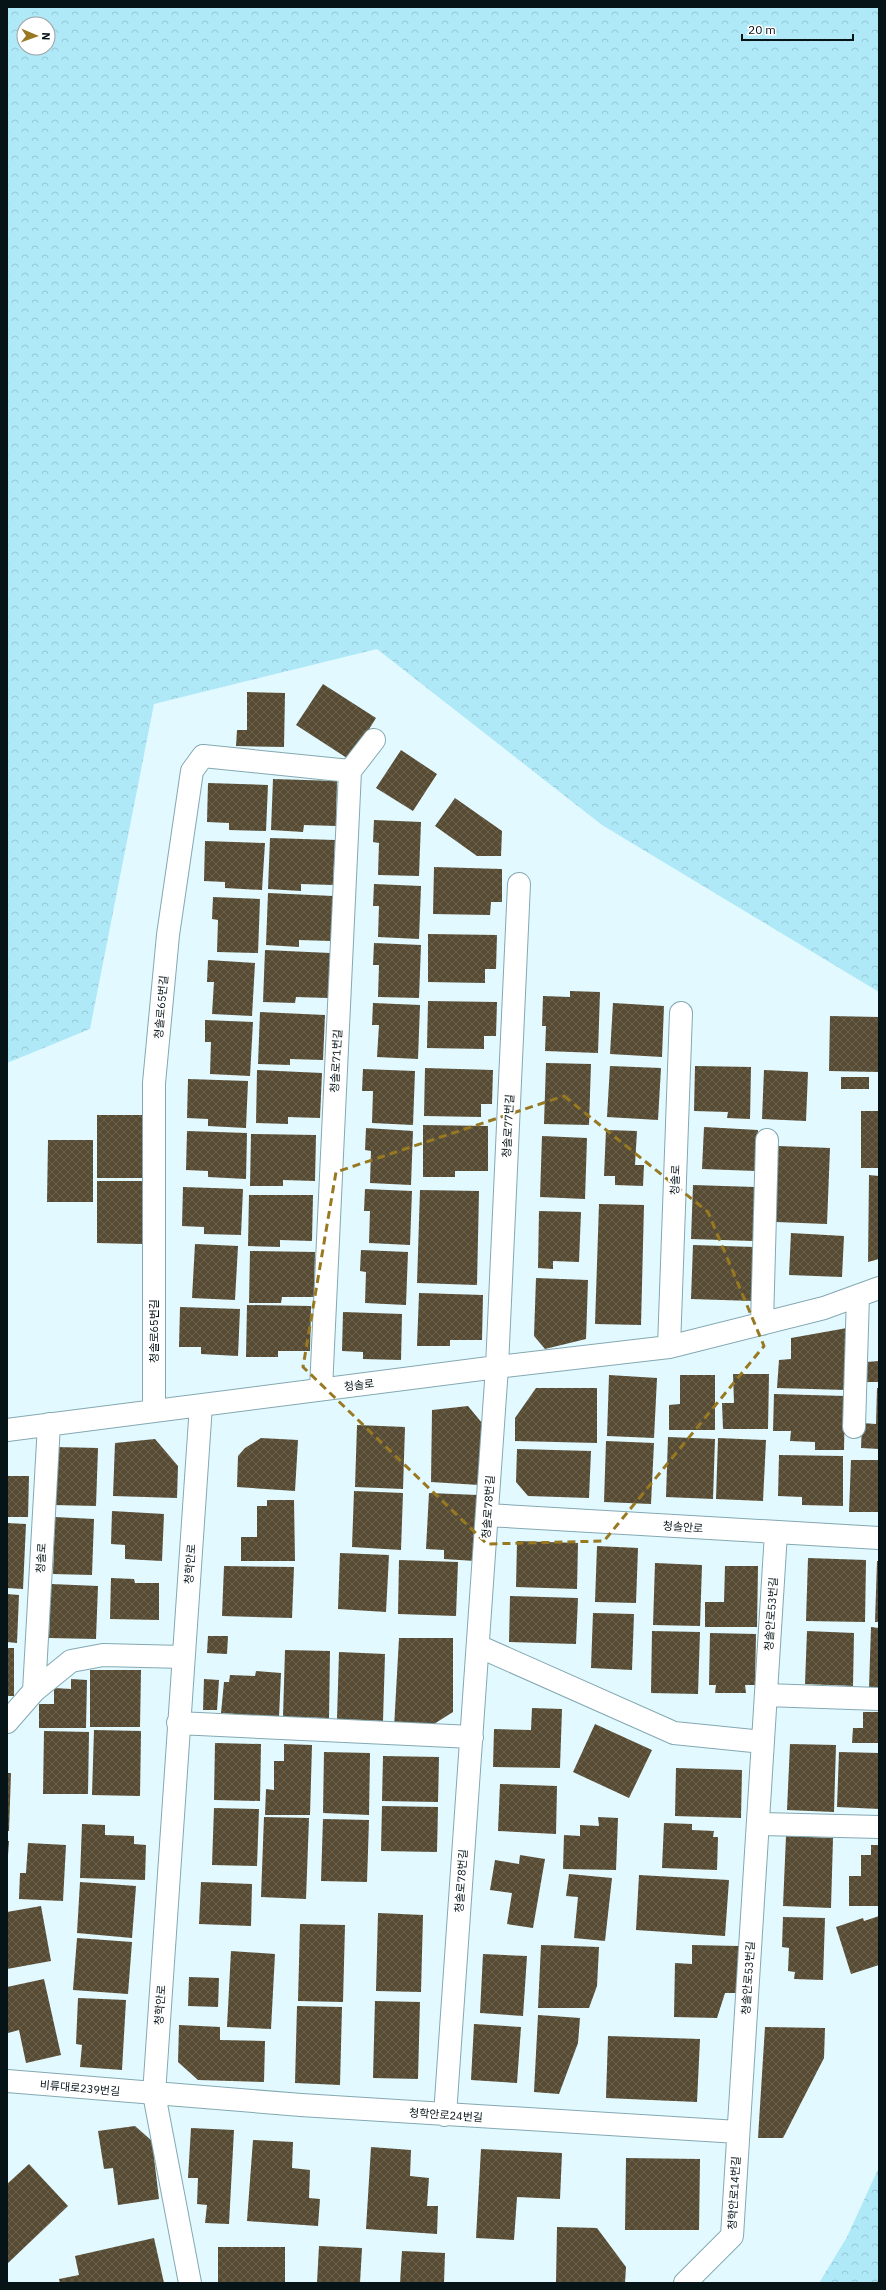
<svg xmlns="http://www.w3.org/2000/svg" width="886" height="2290" font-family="'IBM Plex Sans','Noto Sans KR',sans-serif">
	<defs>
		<pattern id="forest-crowns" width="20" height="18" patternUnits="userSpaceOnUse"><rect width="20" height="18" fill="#afe9f8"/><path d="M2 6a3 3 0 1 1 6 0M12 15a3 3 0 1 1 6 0" fill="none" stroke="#95c7d4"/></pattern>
		<pattern id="building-cross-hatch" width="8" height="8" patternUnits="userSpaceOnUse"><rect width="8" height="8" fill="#574c33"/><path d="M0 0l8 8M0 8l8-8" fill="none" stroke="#6a624e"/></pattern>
	</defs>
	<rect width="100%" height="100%" fill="#e2f9ff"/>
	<!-- forest -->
	<path fill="url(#forest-crowns)" fill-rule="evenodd" d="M7,7H879V992L602,825L377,649L154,704L90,1029L7,1063ZM24,24H48V48H24Z
		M879,2167V2283H819L847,2237Z"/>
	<!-- building -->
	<path fill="url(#building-cross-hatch)" d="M323,684L376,718L350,760L296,725Z
		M247,692L285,693L284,747L236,746L237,730H247Z
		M401,750L437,774L413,811L376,788Z
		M273,779L337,781L336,826L304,825L303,832L271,830Z
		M208,783L268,785L266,831L229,830V823L207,822Z
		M455,798L502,831L501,856H477L435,826Z
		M374,820L421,822L419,876L378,875L379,843L373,842Z
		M270,838L335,840L333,885L301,884V891L268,889Z
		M205,841L265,843L262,890L225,888V882L204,881Z
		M434,867L502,869V902H491L490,915L433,914Z
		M374,884L421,886L419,939L378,937L379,906H373Z
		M268,893L333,896L331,941L299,940V947L266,945Z
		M213,897L260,899L258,953L217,952L218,920L212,919Z
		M428,934L497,935L496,969H485V983L428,982Z
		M374,943L421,945L419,998L378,997L379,965H373Z
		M265,950L330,953L328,998L296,997L295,1003L263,1002Z
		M208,960L255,963L252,1016L212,1014L214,982H207Z
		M570,991L600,992L598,1053L545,1051L546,1026H542L543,996L570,997Z
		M428,1001L497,1002L496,1036H484V1049L427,1048Z
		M373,1003L420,1005L418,1059L377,1057L379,1025H372Z
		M613,1003L664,1006L662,1057L610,1054Z
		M260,1012L325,1015L323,1060L290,1059V1065L258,1064Z
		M830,1016L879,1017V1072L829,1071Z
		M205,1020L253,1022L250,1076L210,1074L211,1042H205Z
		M546,1063L591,1064L589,1125L544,1124Z
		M610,1066L661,1068L658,1120L607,1117Z
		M695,1066L751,1067L750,1119L727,1118L728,1112L694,1111Z
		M425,1068L493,1070L492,1104H481V1117L424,1116Z
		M363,1069L415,1071L413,1125L372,1123L373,1091H362Z
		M257,1070L322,1073L320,1118L288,1117V1124L256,1123Z
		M764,1070L808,1072L806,1121L762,1119Z
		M841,1077H869V1089H841Z
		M188,1079L248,1081L246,1128L208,1126V1119L187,1118Z
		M861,1111H879V1168H861Z
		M97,1115H142V1178H97Z
		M423,1125L488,1126V1171H455V1177H423Z
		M704,1127L758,1130L756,1171L702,1169Z
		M366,1128L413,1131L411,1185L370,1183L371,1151L365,1150Z
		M606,1130L637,1131L635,1165H644L643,1186L615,1185V1176H604Z
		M187,1131L247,1133L246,1179L208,1177V1171L186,1170Z
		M251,1134L316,1135L315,1181L283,1180V1186H250Z
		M542,1136L587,1138L585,1199L540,1197Z
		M48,1140H93V1202H47Z
		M778,1146L830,1148L827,1224L776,1222Z
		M869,1175L879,1176V1259L868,1262Z
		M97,1181H142V1244L97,1243Z
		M693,1185L755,1187L753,1241L691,1239Z
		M183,1187L243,1189L241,1235L204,1234V1227L182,1226Z
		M365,1189L412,1191L410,1245L369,1243L370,1211H364Z
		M420,1190L479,1191L477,1285L417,1283Z
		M249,1195H313L312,1241L280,1240V1247L248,1246Z
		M599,1204L644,1205L641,1325L595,1324Z
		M539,1211L581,1212L579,1262L553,1261V1269L538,1268Z
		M791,1233L844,1236L842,1277L789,1275Z
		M195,1244L238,1246L235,1300L192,1298Z
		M693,1245L755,1247L753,1301L691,1299Z
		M361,1250L408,1252L406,1305L365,1303L366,1272L360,1271Z
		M250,1251L315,1252L314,1297H282L281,1303H249Z
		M536,1278L588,1280L586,1339L545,1349L534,1336Z
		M419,1293L483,1295L482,1340H450V1346H417Z
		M247,1305L311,1306L310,1351H278V1357H246Z
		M180,1307L240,1309L238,1356L201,1354V1347H179Z
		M343,1312L402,1314L401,1360L363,1359V1352L342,1351Z
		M847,1328L846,1390L777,1388L779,1360L791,1359V1338Z
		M879,1361V1382H867L866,1362Z
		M733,1374H769L768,1429H723L722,1403H734Z
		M609,1375L657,1378L654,1438L607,1436Z
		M680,1375H715V1430H669V1405L680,1404Z
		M536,1388H597V1443L515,1441V1418Z
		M877,1388H879V1449L861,1448L862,1423L876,1424Z
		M774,1394L845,1396L844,1450H815V1442L790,1441L791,1431H773Z
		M468,1406L482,1423L479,1485L431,1482L432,1410Z
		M357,1425L405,1427L403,1489L355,1487Z
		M668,1437L715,1439L713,1499L666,1497Z
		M261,1438L298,1440L295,1491L237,1487L238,1456L245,1448Z
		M718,1438L766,1440L763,1501L716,1499Z
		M155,1439L178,1466L177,1498L113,1496L115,1443Z
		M606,1441L654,1443L651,1504L604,1502Z
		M55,1447L98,1448L96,1506L53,1505Z
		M517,1449L591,1451L589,1498L528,1496L516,1482Z
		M779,1455L843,1456V1506L802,1505V1497L778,1496Z
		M851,1460H879V1512H849Z
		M7,1476H29L28,1517H7Z
		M354,1491L403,1493L401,1550L352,1547Z
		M429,1493L478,1495L475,1561L444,1559V1550L426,1549Z
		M267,1500H294L295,1561H241V1537H257V1506H267Z
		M112,1511L164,1514L162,1561L125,1559V1545L111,1544Z
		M55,1517L94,1519L92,1575L53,1574Z
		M7,1523L26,1524L23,1589L7,1588Z
		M517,1541L578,1543L577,1589L516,1587Z
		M597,1546L638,1548L636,1603L595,1602Z
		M340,1553L389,1555L386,1612L338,1609Z
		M808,1558L866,1560L865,1622L806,1621Z
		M399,1560L458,1562L456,1616L398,1614Z
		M877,1561H879V1622H875Z
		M655,1563L702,1565L700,1626L653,1625Z
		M224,1566L294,1567L292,1618L222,1616Z
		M725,1566H758L757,1627H705V1602H724Z
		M111,1578L134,1579L135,1583H159V1620L110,1619Z
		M51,1584L98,1586L96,1639L49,1638Z
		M7,1594L19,1595L17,1643L7,1642Z
		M510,1596L578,1598L576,1644L509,1642Z
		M593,1613L634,1614L632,1670L591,1668Z
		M871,1627L879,1628V1688H869Z
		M652,1631L700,1632L698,1694L651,1693Z
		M807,1631L854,1633L853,1686L805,1684Z
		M710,1633L756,1634L755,1685H745L746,1693H715L716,1685H709Z
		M208,1636H228L227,1654L207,1653Z
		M399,1638H453V1712L426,1729L394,1728Z
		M7,1648H14V1696H7Z
		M285,1650L330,1651L329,1718L283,1717Z
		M339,1652L385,1654L383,1721L337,1719Z
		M90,1670H141L140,1727H90Z
		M256,1671L281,1673L279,1717L221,1713L224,1682H229L230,1675L255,1676Z
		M71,1679L87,1680L86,1728H39V1704H54V1688L71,1689Z
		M204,1679L219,1680L217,1710H203Z
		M532,1708L562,1709L560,1768L493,1767L494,1729L531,1730Z
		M863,1712H879V1743H852L853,1728H863Z
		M595,1724L652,1750L629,1798L573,1772Z
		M94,1730L141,1731L140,1796L92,1795Z
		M44,1731L89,1732L88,1794H43Z
		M215,1743L261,1744L260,1801L214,1800Z
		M284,1744L312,1745L310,1815H265L266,1789L274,1790V1761H284Z
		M790,1744L836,1745L834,1812L787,1810Z
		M324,1752L370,1753L369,1815L323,1813Z
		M839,1752L879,1753V1809L837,1807Z
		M383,1756L439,1757L438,1802L382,1801Z
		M676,1768L742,1770L741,1818L675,1816Z
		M7,1773H11L9,1831H7Z
		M500,1784L557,1786L556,1834L498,1831Z
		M382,1806L438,1807L437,1852L381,1851Z
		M214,1808L259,1809L257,1866L212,1865Z
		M264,1817L309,1818L306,1899L261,1897Z
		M598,1817L618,1818L616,1870L563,1869L564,1835L580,1836V1825L599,1826Z
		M323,1819L369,1820L367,1882L321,1881Z
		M664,1823L692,1824V1830L714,1831L713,1837H718L717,1870L662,1868Z
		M82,1824L105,1825V1835L134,1836V1844L146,1845L145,1880L80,1878Z
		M786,1836L833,1838L831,1908L783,1906Z
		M7,1841H9L8,1855H7Z
		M28,1843L66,1845L63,1901L19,1899L20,1873H26Z
		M871,1845H879V1906H849V1876H861V1855H871Z
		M520,1855L545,1859L533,1928L507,1924L512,1893L490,1890L495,1860L519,1864Z
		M569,1874L612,1878L605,1941L574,1938L578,1897L566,1896Z
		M639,1875L729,1880L725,1936L636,1930Z
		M80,1882L136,1886L132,1938L77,1933Z
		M201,1882L252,1884L251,1926L199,1924Z
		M41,1906L51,1961L7,1969V1912Z
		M378,1913L423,1915L421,1992L376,1991Z
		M879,1916V1965L851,1974L836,1927L863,1918L864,1921Z
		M783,1917L825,1918L823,1980L794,1979L795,1972L788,1971L789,1948L782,1947Z
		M300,1924L345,1925L343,2002L298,2001Z
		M77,1938L132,1942L128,1994L73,1990Z
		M541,1945L599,1947L597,1986L589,2008H538Z
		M692,1945L739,1946L738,1993H725L717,2018L674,2017L675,1963L692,1964Z
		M231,1951L275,1954L271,2029L227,2027Z
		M483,1954L527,1956L523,2016L480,2013Z
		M189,1977L219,1978L218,2007L188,2006Z
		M44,1979L61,2055L26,2063L19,2030L8,2033L7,1987Z
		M78,1998L126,2000L122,2070L80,2067L82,2045L76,2044Z
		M375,2001L420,2002L418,2079L373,2078Z
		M297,2006L342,2007L340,2085L295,2083Z
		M538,2015L580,2018L578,2043L559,2094L534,2092Z
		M474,2024L521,2027L517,2083L471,2080Z
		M179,2025L220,2027V2040L265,2041L264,2082L198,2080L178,2062Z
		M765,2027L825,2028L824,2058L783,2138H758Z
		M608,2036L700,2039L697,2102L606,2098Z
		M135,2126L152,2141L159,2199L118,2205L113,2168L104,2169L98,2131Z
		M191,2128L234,2130L229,2224L205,2223L207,2205L197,2204L198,2178H188Z
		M253,2140L293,2142L292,2168L310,2170L309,2198L320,2199L318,2226L247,2221Z
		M371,2147L411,2150L410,2176L429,2178L427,2206H438L437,2234L366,2229Z
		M481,2149L562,2153L560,2199L517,2197L514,2240L476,2238Z
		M626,2158L700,2159L699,2230H625Z
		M29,2164L68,2206L7,2264V2184Z
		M557,2227L597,2228L626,2267L625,2283H556Z
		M154,2238L164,2283H60L59,2279L79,2275L75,2256Z
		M319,2246L362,2248L360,2283H317Z
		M218,2247H285V2283H218Z
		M402,2251L445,2253L444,2283H400Z"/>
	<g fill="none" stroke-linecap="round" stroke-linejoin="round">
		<defs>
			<path id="minor" d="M762,1324L767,1140
				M669,1347L681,1013
				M321,1389L350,771L374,740
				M154,1411V1083L168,935L192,771L203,756L350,771
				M854,1427L858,1296
				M7,1430L497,1367L669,1347L824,1308L879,1288
				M487,1515L879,1538
				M478,1646L674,1733L763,1742
				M34,1691L49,1424
				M766,1695L879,1699
				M7,1722L34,1691L71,1661L103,1655L183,1657
				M178,1723L472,1737
				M758,1824L879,1827
				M7,2081L301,2105L738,2132
				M445,2115L497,1367L519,884
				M190,2283L154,2094L201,1405
				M685,2283L732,2236L776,1533"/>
		</defs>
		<!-- minor casing -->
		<use href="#minor" stroke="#84a8b2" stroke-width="24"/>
		<!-- minor -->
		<use href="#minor" stroke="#fff" stroke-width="22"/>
	</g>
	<!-- marked area -->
	<path fill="none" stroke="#987922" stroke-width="3" stroke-dasharray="8 5" stroke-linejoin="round" d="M564,1096L708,1212L764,1346L604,1541L487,1544L303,1367L336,1172Z"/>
	<g text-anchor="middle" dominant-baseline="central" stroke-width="4" stroke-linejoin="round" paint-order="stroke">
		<!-- street labels -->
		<g font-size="11" fill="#061317" stroke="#fff">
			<text transform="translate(161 1007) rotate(-85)">청솔로65번길</text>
			<text transform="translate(336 1061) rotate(-87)">청솔로71번길</text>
			<text transform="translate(508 1126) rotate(-87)">청솔로77번길</text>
			<text transform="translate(675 1180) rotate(-88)">청솔로</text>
			<text transform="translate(154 1331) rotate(-90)">청솔로65번길</text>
			<text transform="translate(359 1385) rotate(-7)">청솔로</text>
			<text transform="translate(488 1507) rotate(-86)">청솔로78번길</text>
			<text transform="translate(683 1527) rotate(4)">청솔안로</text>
			<text transform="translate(41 1558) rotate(-87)">청솔로</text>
			<text transform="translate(190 1564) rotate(-86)">청학안로</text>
			<text transform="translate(771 1614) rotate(-86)">청솔안로53번길</text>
			<text transform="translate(461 1881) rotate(-86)">청솔로78번길</text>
			<text transform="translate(748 1978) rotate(-86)">청솔안로53번길</text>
			<text transform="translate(160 2005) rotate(-86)">청학안로</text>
			<text transform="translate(80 2088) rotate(5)">비류대로239번길</text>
			<text transform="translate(446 2115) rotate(4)">청학안로24번길</text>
			<text transform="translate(734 2193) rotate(-87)">청학안로14번길</text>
		</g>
	</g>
	<!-- border -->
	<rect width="886" height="2290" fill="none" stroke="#061317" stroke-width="16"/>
	<!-- north arrow -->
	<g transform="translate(36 36) rotate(92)"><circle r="19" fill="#ffffff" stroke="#9ba1a2"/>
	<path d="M0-3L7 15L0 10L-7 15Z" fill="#987922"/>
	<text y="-6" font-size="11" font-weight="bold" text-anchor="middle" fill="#061317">N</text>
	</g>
	<!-- scale -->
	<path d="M742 34v6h111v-6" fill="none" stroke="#061317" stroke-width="2"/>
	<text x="748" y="34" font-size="12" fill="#061317" stroke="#ffffff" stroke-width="3" paint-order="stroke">20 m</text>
</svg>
